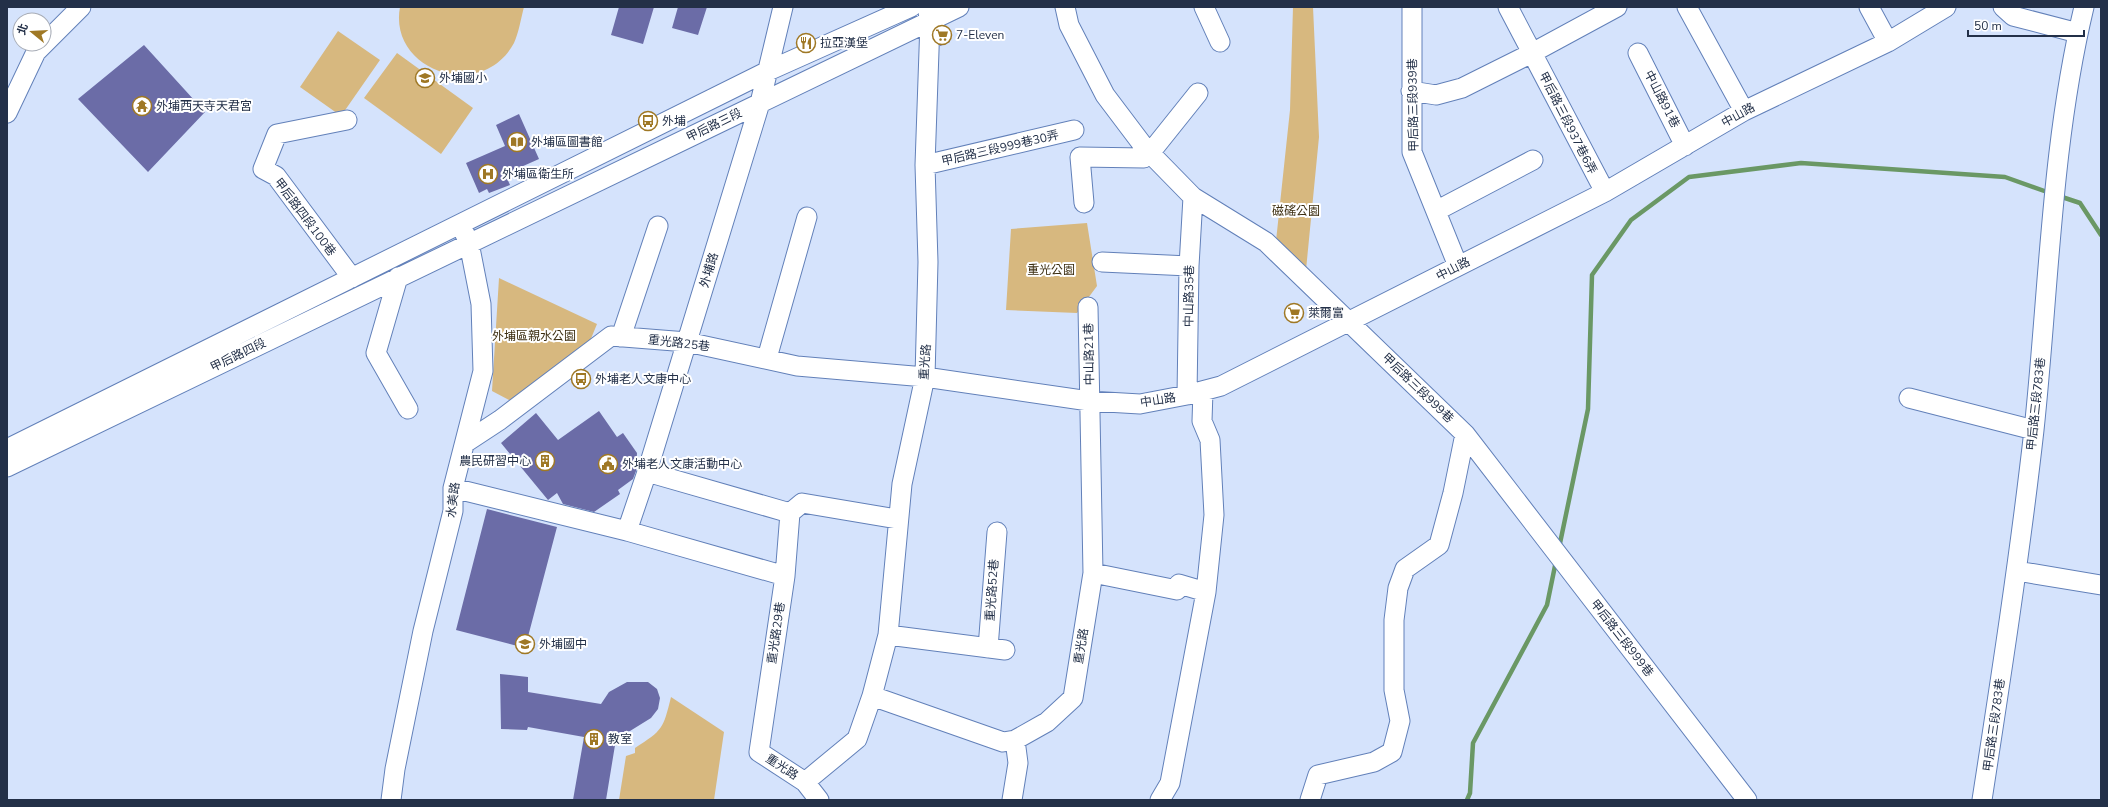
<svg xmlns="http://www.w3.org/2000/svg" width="2108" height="807" font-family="'Nunito Sans','Noto Sans TC',sans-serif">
	<rect width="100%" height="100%" fill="#d5e3fc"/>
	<!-- green -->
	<path fill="#d7b87f" d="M400,7H524C521,18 519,32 514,43C482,103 388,71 400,7Z
		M1293,7H1313L1319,137L1306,270L1276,241L1290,110Z
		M338,31L380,60L341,116L300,87Z
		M397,53L473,108L441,154L364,98Z
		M1087,223L1097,286L1077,313L1006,310L1011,229Z
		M499,278L597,324L590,341L511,401L492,391Z
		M671,697L724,732L714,800H619L626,756L635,753V748C663,730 663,729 671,697Z"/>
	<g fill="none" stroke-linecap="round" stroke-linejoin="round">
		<!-- stream -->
		<path stroke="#6a9865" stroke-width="4.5" d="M2059,196L2080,203L2101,235
			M1559,548L1588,409L1592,275L1631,220L1689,177L1801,163L2005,177L2050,193
			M1467,800L1470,793L1473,743L1547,605L1556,561"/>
	</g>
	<!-- building -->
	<path fill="#6b6ca7" d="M619,7H654L643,44L611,35Z
		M678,7H707L698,35L672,28Z
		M944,27L950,42L940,46L941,28Z
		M144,45L205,112L148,172L78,99Z
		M519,114L539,159L505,174L510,185L489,193L487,189L479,193L466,163L505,146L496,125Z
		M599,411L617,437L623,433L637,453L636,471L633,479L618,490L620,494L594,512L563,504L557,493L548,500L501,443L536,413L558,440Z
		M487,509L557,527L525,648L456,630Z
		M500,674L528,677V692L601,704L609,692L627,682H648L657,689L660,698L658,709L651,718L630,731L617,733L606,800H573L584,737L528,727L527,730L501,729Z"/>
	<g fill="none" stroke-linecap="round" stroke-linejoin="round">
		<defs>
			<path id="minor" d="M1065,7L1069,25L1105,95L1145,148L1193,197L1266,242L1465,434L1747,800
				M1204,7L1220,42
				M1412,7V152L1458,266
				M1508,7L1605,192
				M1687,7L1744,111
				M1869,7L1888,42
				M2003,7L2013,16L2078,33
				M44,44L81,7
				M1638,53L1685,146
				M1411,91L1436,95L1462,88L1532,53L1617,7
				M7,113L36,52L44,44
				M347,120L277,134L263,169L276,176L352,278
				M925,165L1074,130
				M1084,203L1080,157L1144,158L1150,153L1198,93
				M1436,211L1533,160
				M1102,262L1189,266
				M398,277L376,353L408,409
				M621,337L658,226
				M767,358L807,217
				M1187,395L1189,266L1193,197
				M1909,398L2034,430
				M465,443L500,420L611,336L687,342L797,366L925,377L1089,401L1140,404L1187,395L1221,386L1605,192L1744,111L1888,42L1946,7
				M7,449L768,71L911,7
				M7,467L959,7
				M647,472L790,513L802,503L897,519
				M453,488L627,531L785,576
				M790,513L785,576L759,752L805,782L819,800
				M627,531L647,472L760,103L783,7
				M2017,571L2101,585
				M1093,573L1177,590L1179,584L1206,592
				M888,635L1005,650
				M988,648L997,532
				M872,696L1003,742L1015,740L1047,722L1073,698L1093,573L1088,307
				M805,782L857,739L872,696L888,635L902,484L925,377L928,262L925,165L930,22L927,7
				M391,800L395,769L423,631L453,511V488L483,371L481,304L469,243L464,232
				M1012,800L1018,763L1015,740
				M1160,800L1170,783L1206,592L1214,515L1210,440L1202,421L1203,391
				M1310,800L1318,775L1374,762L1392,752L1400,721L1394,690V620L1398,588L1405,569L1439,545L1453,493L1465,434
				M1982,800C2001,677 2020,554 2034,430C2049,289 2051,145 2084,7"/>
		</defs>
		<!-- minor casing -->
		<use href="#minor" stroke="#6280b9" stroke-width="21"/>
		<!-- minor -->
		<use href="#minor" stroke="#fff" stroke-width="19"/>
	</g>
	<!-- icons -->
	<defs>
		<symbol id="supermarket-ring" viewBox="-11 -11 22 22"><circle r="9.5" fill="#fff" stroke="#9f7825" stroke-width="1.5"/><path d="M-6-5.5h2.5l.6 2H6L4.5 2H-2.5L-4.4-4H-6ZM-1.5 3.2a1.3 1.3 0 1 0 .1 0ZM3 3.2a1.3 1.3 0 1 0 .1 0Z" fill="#9f7825"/></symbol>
		<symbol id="restaurant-ring" viewBox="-11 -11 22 22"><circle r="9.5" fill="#fff" stroke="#9f7825" stroke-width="1.5"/><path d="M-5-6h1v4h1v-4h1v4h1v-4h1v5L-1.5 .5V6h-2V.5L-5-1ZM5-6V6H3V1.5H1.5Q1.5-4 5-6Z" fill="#9f7825"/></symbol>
		<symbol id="school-ring" viewBox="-11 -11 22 22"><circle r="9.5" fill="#fff" stroke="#9f7825" stroke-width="1.5"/><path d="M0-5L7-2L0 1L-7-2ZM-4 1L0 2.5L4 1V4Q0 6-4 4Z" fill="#9f7825"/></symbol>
		<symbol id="temple-ring" viewBox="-11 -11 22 22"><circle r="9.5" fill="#fff" stroke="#9f7825" stroke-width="1.5"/><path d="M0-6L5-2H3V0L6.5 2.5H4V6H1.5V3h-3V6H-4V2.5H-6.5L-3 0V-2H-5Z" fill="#9f7825"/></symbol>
		<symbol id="bus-ring" viewBox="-11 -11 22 22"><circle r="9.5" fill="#fff" stroke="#9f7825" stroke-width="1.5"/><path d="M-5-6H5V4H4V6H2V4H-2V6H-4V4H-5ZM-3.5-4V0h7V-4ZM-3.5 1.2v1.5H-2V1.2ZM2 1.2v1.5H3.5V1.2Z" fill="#9f7825"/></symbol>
		<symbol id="library-ring" viewBox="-11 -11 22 22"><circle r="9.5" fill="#fff" stroke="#9f7825" stroke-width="1.5"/><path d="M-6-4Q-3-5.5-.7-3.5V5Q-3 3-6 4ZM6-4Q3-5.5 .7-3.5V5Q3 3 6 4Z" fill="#9f7825"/></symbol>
		<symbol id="hospital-ring" viewBox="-11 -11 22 22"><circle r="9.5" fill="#fff" stroke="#9f7825" stroke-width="1.5"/><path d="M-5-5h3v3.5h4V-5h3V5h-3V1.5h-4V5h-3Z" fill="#9f7825"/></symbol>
		<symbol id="building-ring" viewBox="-11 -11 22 22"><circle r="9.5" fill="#fff" stroke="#9f7825" stroke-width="1.5"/><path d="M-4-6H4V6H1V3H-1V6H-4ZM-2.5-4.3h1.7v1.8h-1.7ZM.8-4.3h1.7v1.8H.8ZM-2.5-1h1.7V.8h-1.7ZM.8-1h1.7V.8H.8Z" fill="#9f7825"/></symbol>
		<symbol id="civic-ring" viewBox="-11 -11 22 22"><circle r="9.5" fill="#fff" stroke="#9f7825" stroke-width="1.5"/><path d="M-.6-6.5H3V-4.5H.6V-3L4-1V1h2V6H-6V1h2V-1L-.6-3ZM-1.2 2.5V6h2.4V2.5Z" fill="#9f7825"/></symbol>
	</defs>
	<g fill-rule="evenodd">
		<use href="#supermarket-ring" x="931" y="24" width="22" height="22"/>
		<use href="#restaurant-ring" x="795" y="32" width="22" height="22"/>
		<use href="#school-ring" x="414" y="67" width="22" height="22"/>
		<use href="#temple-ring" x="131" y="95" width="22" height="22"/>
		<use href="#bus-ring" x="637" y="110" width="22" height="22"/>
		<use href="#library-ring" x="506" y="131" width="22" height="22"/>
		<use href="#hospital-ring" x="477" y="163" width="22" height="22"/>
		<use href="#supermarket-ring" x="1283" y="302" width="22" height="22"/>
		<use href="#bus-ring" x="570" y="368" width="22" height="22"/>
		<use href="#building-ring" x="534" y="450" width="22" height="22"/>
		<use href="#civic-ring" x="597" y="453" width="22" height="22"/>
		<use href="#school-ring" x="514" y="633" width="22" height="22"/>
		<use href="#building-ring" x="583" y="728" width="22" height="22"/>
	</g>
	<g text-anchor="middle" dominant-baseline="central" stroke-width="4" stroke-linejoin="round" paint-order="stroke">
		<!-- poi labels -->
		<g font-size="12" fill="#233048" stroke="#fff" text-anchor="start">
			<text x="956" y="35">7-Eleven</text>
			<text x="820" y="43">拉亞漢堡</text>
			<text x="439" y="78">外埔國小</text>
			<text x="156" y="106">外埔西天寺天君宮</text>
			<text x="662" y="121">外埔</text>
			<text x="531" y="142">外埔區圖書館</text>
			<text x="502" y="174">外埔區衛生所</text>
			<text x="1308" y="313">萊爾富</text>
			<text x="595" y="379">外埔老人文康中心</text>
			<text x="531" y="461" text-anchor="end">農民研習中心</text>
			<text x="622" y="464">外埔老人文康活動中心</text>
			<text x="539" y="644">外埔國中</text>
			<text x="608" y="739">教室</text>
		</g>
		<!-- street labels -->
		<g font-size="12" fill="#233048" stroke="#fff">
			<text transform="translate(1662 99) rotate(63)">中山路91巷</text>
			<text transform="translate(1413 105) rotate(-91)">甲后路三段939巷</text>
			<text transform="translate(1738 115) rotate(-29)">中山路</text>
			<text transform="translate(1568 123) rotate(63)">甲后路三段937巷6弄</text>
			<text transform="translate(714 125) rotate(-26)">甲后路三段</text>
			<text transform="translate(1000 148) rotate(-13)">甲后路三段999巷30弄</text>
			<text transform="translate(305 217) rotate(53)">甲后路四段100巷</text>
			<text transform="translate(1453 269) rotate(-27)">中山路</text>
			<text transform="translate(709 270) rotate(-73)">外埔路</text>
			<text transform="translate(1189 296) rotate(-89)">中山路35巷</text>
			<text transform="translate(679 343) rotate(7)">重光路25巷</text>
			<text transform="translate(1089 354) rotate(-91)">中山路21巷</text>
			<text transform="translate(238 355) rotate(-26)">甲后路四段</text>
			<text transform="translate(925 362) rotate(-86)">重光路</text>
			<text transform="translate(1418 388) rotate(44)">甲后路三段999巷</text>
			<text transform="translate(1158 400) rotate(-9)">中山路</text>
			<text transform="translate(2036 404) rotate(-84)">甲后路三段783巷</text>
			<text transform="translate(453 500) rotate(-83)">水美路</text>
			<text transform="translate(992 590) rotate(-86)">重光路52巷</text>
			<text transform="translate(776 633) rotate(-82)">重光路29巷</text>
			<text transform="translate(1622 638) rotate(52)">甲后路三段999巷</text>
			<text transform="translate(1081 646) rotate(-81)">重光路</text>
			<text transform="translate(1994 725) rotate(-82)">甲后路三段783巷</text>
			<text transform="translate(782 767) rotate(33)">重光路</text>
		</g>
		<!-- park labels -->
		<g font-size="12" fill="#3b2d10" stroke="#fff">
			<text x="1296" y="211">磁磘公園</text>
			<text x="1051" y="270">重光公園</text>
			<text x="534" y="336">外埔區親水公園</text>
		</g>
	</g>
	<!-- border -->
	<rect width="2108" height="807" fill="none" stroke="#233048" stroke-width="16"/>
	<!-- north arrow -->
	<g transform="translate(32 32) rotate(288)"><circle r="19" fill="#ffffff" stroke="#a7acb6"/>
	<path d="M0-3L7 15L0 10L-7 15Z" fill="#9f7825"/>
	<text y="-6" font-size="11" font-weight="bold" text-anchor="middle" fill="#233048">北</text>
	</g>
	<!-- scale -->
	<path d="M1968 30v6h116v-6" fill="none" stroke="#233048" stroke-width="2"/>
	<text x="1974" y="30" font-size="12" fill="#233048" stroke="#ffffff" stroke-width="3" paint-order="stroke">50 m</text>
</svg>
